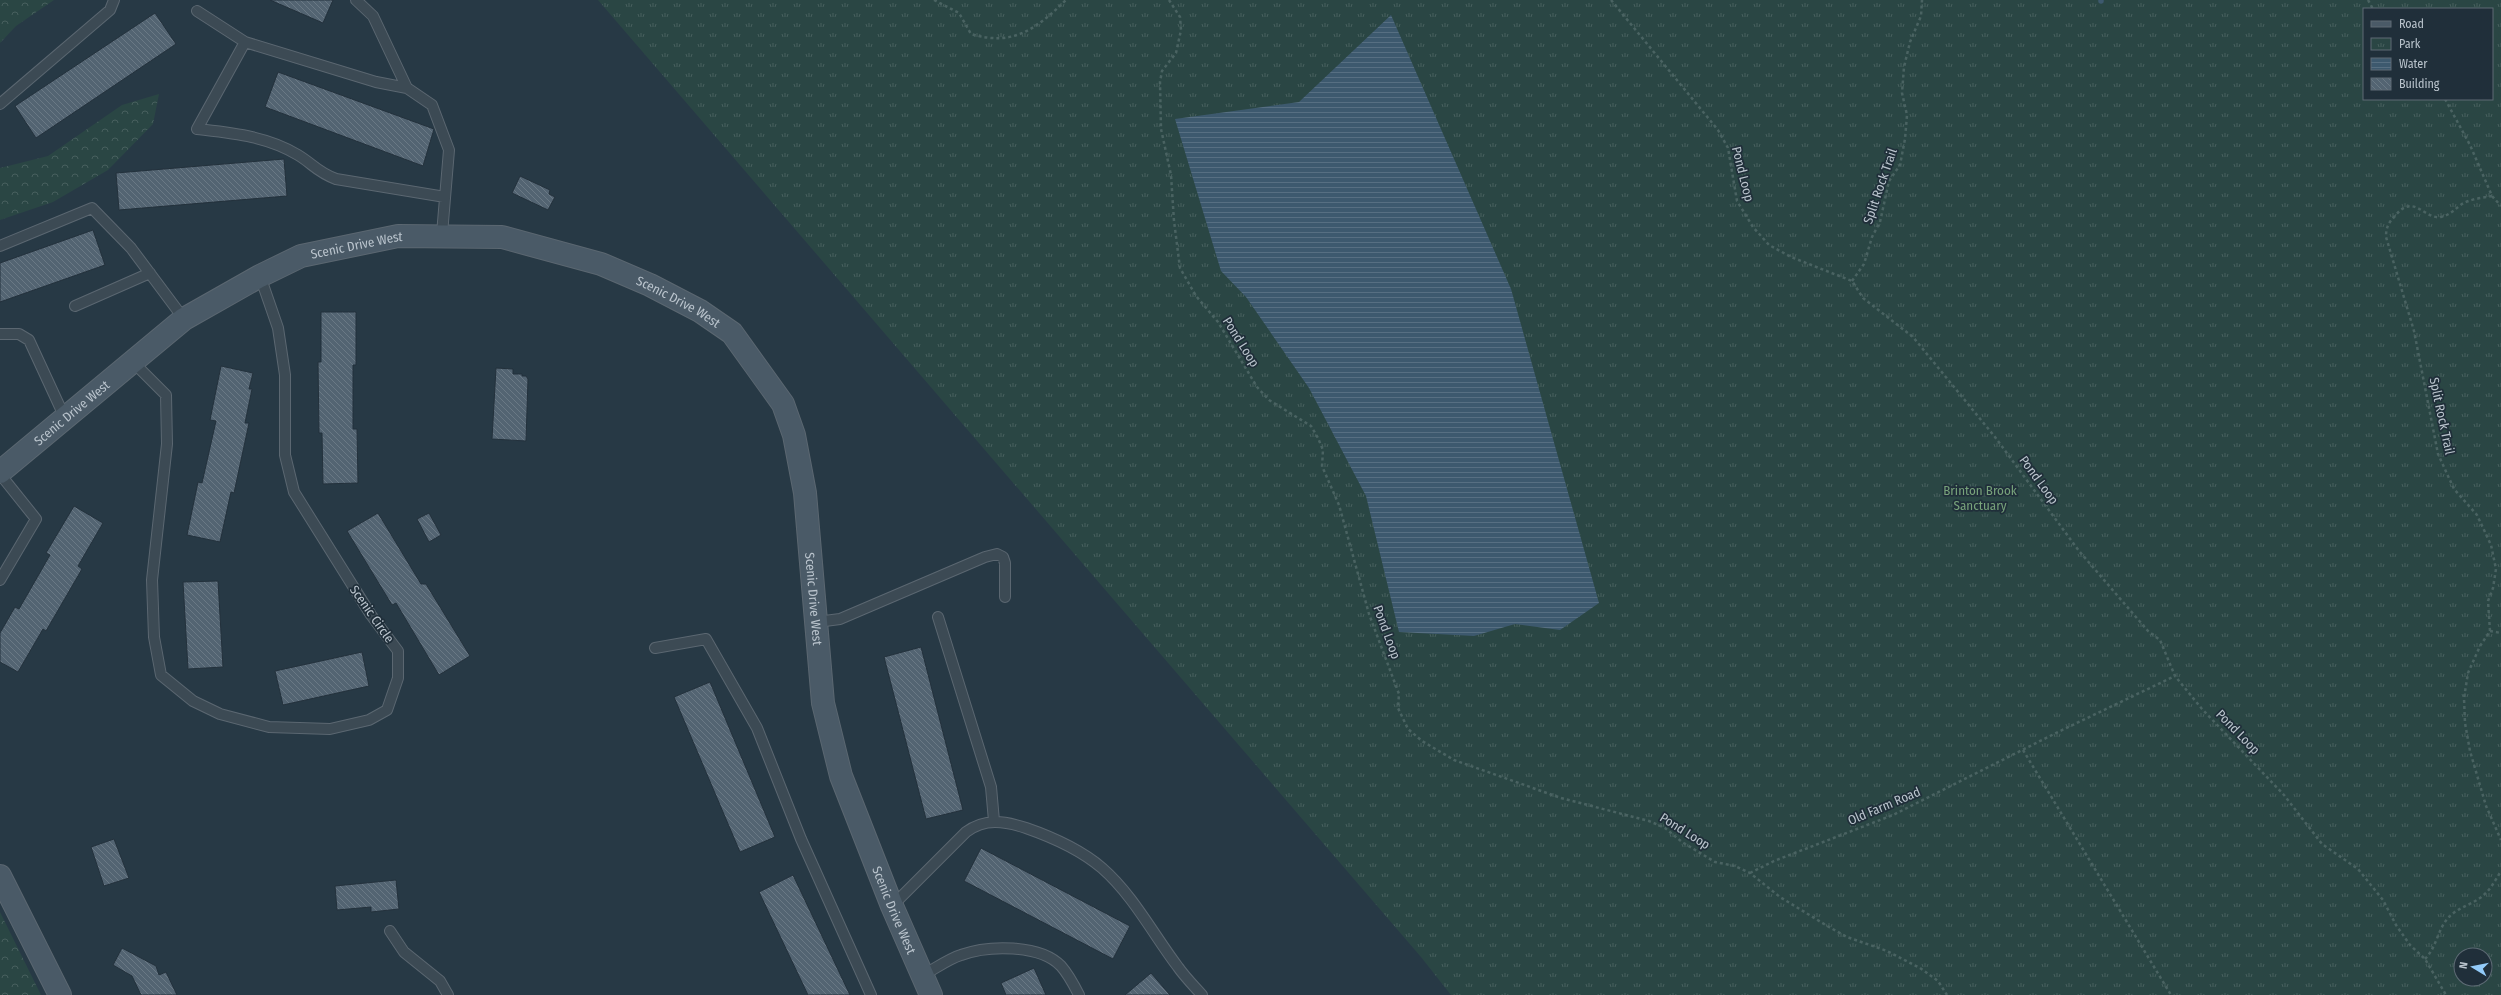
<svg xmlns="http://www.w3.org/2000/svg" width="2501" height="995" font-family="'Fira Sans Condensed',sans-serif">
	<defs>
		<pattern id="forest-crowns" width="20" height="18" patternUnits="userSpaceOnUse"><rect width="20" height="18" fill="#2a4644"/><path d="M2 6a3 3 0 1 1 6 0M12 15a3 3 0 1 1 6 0" fill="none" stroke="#475f5e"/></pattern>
		<pattern id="park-tufts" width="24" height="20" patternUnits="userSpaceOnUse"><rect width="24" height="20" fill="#2a4644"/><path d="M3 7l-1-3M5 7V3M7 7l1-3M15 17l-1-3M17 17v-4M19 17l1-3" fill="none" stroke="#475f5e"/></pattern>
		<pattern id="water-rules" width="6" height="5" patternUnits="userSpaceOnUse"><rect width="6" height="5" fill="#3d596e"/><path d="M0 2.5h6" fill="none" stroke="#576f82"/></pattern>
		<pattern id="building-back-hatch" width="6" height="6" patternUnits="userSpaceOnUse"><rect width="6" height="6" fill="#536472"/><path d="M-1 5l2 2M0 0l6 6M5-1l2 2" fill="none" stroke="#6a7985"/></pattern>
	</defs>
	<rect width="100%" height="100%" fill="#273945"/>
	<!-- forest -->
	<path fill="url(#forest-crowns)" d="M0,0H54L16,26L0,43Z
		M159,94L153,124L108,170L53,202L0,220V168L48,156L122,105Z
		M0,912L41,995H0Z"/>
	<!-- park -->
	<path fill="url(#park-tufts)" fill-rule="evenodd" d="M598,0H2501V995H1451L1421,957ZM2364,9H2492V99H2364ZM2461,955H2485V979H2461Z"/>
	<!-- water -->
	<path fill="url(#water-rules)" d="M1391,15L1511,289L1599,603L1560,630L1515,624L1474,636L1399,632L1366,496L1309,388L1246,297L1221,271L1175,119L1299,102Z"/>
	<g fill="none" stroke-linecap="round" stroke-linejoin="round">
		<!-- stream -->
		<path stroke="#3d596e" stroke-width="5.5" d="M2101,0V1"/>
	</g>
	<!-- building -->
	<path fill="url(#building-back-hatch)" stroke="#23313c" d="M270,0H333L323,23Z
		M155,13L176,44L36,138L15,106Z
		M278,72L434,129L423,166L265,107Z
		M284,159L287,196L119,210L116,173Z
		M520,176L550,190L549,194L555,197L548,210L512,193Z
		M93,230L105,265L0,302V263Z
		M321,312H356V365H353V429H357L358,483L323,484L322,433H319L318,362H321Z
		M221,366L253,373L249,389H252L245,423H249L234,493L231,492L220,542L187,535L198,482L202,483L216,421L210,420Z
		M496,368L513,369V374H522V376H526L528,379L526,441L492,439Z
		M74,506L103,523L78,566L82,569L46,631L43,629L18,672L0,662V633L15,607L19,609L50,555L46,553Z
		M378,513L421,584H426L470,656L439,675L396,603L392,605L347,531Z
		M429,513L441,535L429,542L417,519Z
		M218,581L223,667L188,669L183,582Z
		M921,647L963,810L926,819L884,657Z
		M362,652L369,686L283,705L275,671Z
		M710,682L775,837L740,852L674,697Z
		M114,839L129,878L104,886L91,847Z
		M981,848L1130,926L1113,959L964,881Z
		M793,875L850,995H808L759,892Z
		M396,880L399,909L371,912V907L337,910L335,886Z
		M122,948L156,966L159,975L166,972L177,995H141L132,976L113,965Z
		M1034,968L1046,995H1006L1001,983Z
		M1151,973L1170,995H1125Z"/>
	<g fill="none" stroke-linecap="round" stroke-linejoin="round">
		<defs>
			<path id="lane" d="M356,0L373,16L407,88L432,105L449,150L442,234
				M197,11L245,42L376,82L407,88
				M245,42L197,129C231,133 267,136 298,155C313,164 317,172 336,179L445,197
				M0,104L110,10L114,0
				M0,246L92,208L131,248L184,319
				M75,306L150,273
				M0,334H19L29,340L65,418
				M133,362L166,395L167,444L152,580L154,637L161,675L193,701L220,714L269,727L330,729L369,720L387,710L398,678V651L371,615L294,492L285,455V375L278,328L260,276
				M0,474L36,519L0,580
				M938,617L991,787L994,821
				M817,622L840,619L985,557L997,554L1003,557L1005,563V597
				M655,648L706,639L757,728L801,839L871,995
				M892,906L966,832C985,818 1004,821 1026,828C1052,837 1081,850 1102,868C1133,895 1153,934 1178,967C1185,977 1194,986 1202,995
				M390,931L404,952L440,981L448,995
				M923,975C935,969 948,959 961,955C988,945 1040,944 1061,966C1069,975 1074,985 1079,995"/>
			<g id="secondary">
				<path id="s1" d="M0,472L184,319L260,276L301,256L398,236L502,237L601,264L650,285L700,311L732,333L783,404L794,435L805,493L823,703L841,776L892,906L931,995"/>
				<path d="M0,876L60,995"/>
			</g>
		</defs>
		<!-- lane casing -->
		<use href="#lane" stroke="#5b6771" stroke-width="12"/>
		<!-- secondary casing -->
		<use href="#secondary" stroke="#5b6771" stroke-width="24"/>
		<!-- path -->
		<path stroke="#4a6362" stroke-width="2.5" stroke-dasharray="3 3" stroke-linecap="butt" d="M934,0L959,13L971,34C1014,47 1037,28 1066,0
			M1169,0L1180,17L1181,30L1176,53L1162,71L1160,82L1161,129L1171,175L1174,221L1180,268L1196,296L1218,322L1257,387L1269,400L1311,426L1318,438L1323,450L1322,466L1339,505L1369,614L1399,694L1398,708L1408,729L1422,741L1454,760L1561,798L1649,821L1665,828L1682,842L1715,862L1735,866L1750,873L1780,897L1829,927L1847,937L1887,951L1920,968L1938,981L1947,995
			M1611,0L1718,130L1728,148L1737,201L1753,227L1769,245L1791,257L1852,281L1863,298L1913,337L1995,437L2079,551L2148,631L2160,640L2175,676L2202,709L2284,795L2322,844L2358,869L2383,900L2396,925L2410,945L2425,959L2446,995
			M2368,0L2373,9
			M2445,99L2470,145L2492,196L2501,206
			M2492,196C2482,198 2470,199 2462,204C2455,209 2450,215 2441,217C2424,220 2414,192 2395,216C2388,223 2386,228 2386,237L2414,331L2438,454L2454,489L2477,515L2491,545L2496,569L2493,588L2488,601L2490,631L2480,646L2468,673L2464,698L2465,723L2470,751L2486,806L2501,840
			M1852,281L1864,264L1872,237L1880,222L1889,181L1900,165L1905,139L1907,115L1902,93L1904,67L1910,42L1921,16L1922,0
			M2490,631L2501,633
			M2023,750L2171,995
			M1750,873L1774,861L1893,815L2058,732L2175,676
			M2425,959C2437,947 2438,927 2450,916C2458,908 2470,905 2480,898C2489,892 2495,881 2501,871"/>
		<!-- lane -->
		<use href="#lane" stroke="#3c4a54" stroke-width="10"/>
		<!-- secondary -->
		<use href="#secondary" stroke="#4a5a67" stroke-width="22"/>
	</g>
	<g text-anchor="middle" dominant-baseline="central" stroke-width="3.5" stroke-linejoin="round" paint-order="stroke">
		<!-- street labels -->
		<g font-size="13" fill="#bac4cd" stroke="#202f3a">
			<text transform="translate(1743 174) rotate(76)">Pond Loop</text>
			<text transform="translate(1880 186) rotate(-71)">Split Rock Trail</text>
			<text stroke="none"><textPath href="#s1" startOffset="429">Scenic Drive West</textPath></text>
			<text stroke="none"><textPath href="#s1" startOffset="764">Scenic Drive West</textPath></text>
			<text transform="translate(1241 342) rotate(58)">Pond Loop</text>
			<text stroke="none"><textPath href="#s1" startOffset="93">Scenic Drive West</textPath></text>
			<text transform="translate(2442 416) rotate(78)">Split Rock Trail</text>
			<text transform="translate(2039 480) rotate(54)">Pond Loop</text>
			<text stroke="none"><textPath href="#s1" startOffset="1112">Scenic Drive West</textPath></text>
			<text transform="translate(372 614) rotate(55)">Scenic Circle</text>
			<text transform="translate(1387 632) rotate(70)">Pond Loop</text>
			<text transform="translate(2238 732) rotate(46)">Pond Loop</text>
			<text transform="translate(1884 806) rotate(-23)">Old Farm Road</text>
			<text transform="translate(1685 831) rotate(32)">Pond Loop</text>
			<text stroke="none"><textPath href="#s1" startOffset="1436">Scenic Drive West</textPath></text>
		</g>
		<!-- park labels -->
		<g font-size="13" fill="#78a37b" stroke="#202f3a">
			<text x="1980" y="490">Brinton Brook<tspan x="1980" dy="15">Sanctuary</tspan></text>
		</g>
	</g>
	<!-- legend -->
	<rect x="2363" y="8" width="130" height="92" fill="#202f3a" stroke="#5e6b75"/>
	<rect x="2371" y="21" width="20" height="6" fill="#4a5a67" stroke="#5e6b75"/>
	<text x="2399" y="28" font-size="12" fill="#bac4cd">Road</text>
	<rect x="2371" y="38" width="20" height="12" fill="url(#park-tufts)" stroke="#5e6b75"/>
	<text x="2399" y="48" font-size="12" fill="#bac4cd">Park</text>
	<rect x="2371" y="58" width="20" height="12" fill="url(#water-rules)" stroke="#5e6b75"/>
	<text x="2399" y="68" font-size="12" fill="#bac4cd">Water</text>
	<rect x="2371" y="78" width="20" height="12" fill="url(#building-back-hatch)" stroke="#5e6b75"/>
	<text x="2399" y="88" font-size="12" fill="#bac4cd">Building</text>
	<!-- north arrow -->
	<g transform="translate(2473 967) rotate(280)"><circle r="19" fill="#202f3a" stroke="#5e6b75"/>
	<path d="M0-3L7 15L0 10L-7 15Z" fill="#93cbf9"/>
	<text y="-6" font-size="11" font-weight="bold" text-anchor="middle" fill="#bac4cd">N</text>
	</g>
</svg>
